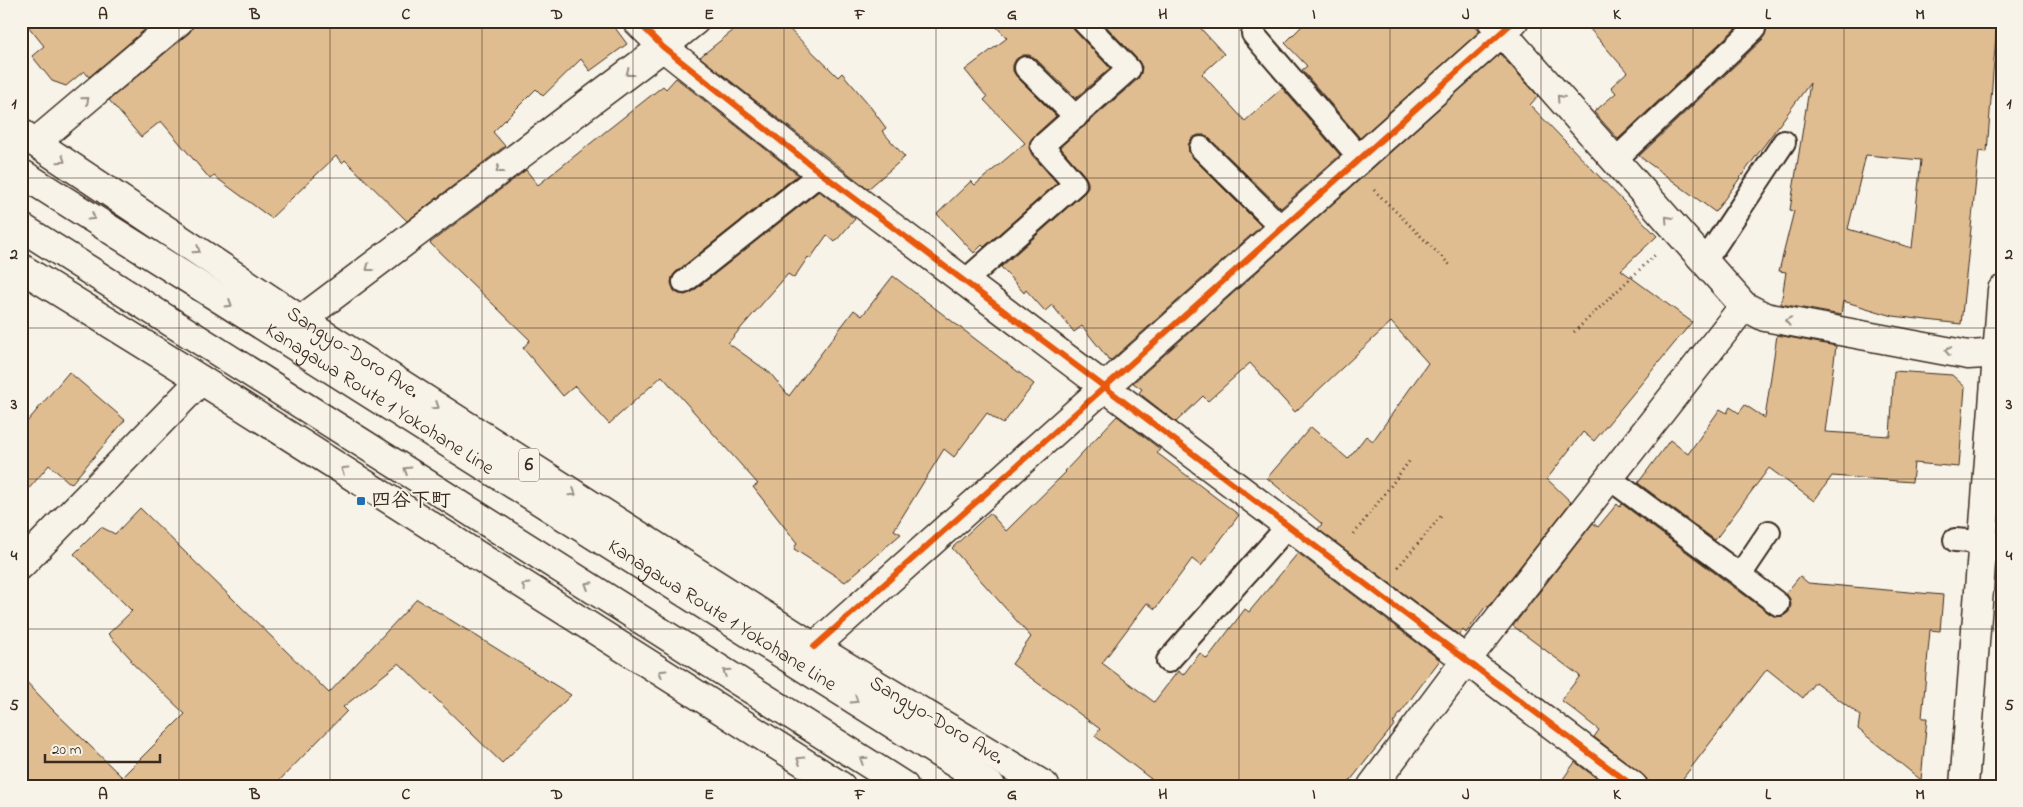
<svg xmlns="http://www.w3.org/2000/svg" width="2023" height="807" font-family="'Indie Flower','Klee One',sans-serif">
	<rect width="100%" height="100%" fill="#f7f3e8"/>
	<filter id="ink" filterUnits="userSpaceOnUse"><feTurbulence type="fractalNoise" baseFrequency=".02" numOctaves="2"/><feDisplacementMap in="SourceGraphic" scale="10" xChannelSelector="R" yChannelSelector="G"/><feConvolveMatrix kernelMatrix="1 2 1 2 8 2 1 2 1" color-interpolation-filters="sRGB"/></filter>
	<g filter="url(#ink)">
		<!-- building -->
		<path fill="#e0bd91" stroke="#3b2a1e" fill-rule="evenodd" d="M24,21H155L89,77L84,71L66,86L52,81L32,56L44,46Z
			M194,21H610L627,44L590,71L581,59L543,96L536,89L493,132L505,146L407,221L345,160L342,163L336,156L271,218L214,176L210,179L161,121L141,137L109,100L189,33L193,27Z
			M745,21H781L838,77L842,73L866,101L886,128L882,131L905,157L868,189L700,57Z
			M991,21H1070L1074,30L1110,68L1076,98L1035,58L1029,55H1023L1016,59L1013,65V71L1017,77L1056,116L1033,137L1030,141L1029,148L1032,155L1057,183L984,247L982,245L974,253L937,214L971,181L975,185L1025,143L984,100L987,97L965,70L1007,38Z
			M1101,21H1194L1224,54L1202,74L1245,121L1282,88L1340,155L1281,208L1210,139L1204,135H1198L1192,138L1188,145L1189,152L1192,157L1261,226L1110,361L1082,326L1074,332L1052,305L1045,311L1026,290L1024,293L1001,267L1084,193L1088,188V182L1085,176L1060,147L1138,79L1141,73L1142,67L1138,60Z
			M1307,21H1471L1480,31L1360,138L1302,70L1307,66L1285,43Z
			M1583,21H1736L1737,27L1618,139L1594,112L1616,93L1611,87L1627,72Z
			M1765,21H1997L1987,152L1979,151L1961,324L1893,316L1843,301L1841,315L1781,304L1786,272L1779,271L1794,211L1790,210L1810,83L1715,212L1639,156L1763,39L1767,28ZM1866,155L1921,160L1912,248L1848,229Z
			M1500,54L1538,96L1530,105L1657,236L1621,270L1692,322L1594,441L1583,432L1547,479L1571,502L1488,607L1486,606L1466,633L1463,630L1459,635L1318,529L1322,524L1267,478L1311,427L1348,459L1366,436L1373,441L1428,363L1391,322L1295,412L1250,363L1208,401L1203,396L1176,422L1139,393L1142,389L1133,383Z
			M676,78L798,175L676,272L672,277L671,283L674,291L679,294L685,295L692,292L819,191L855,219L835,242L827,235L810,259L808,257L794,278L788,274L728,343L770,373L789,396L854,310L862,316L893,276L1034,384L1003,424L987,413L954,457L944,449L894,530L901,534L845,582L794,549L797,543L753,487L758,484L662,376L609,424L575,386L563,396L523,348L530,340L430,243L526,170L538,185L663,86L666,89Z
			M1777,335L1836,346L1825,432L1890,436L1894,371L1952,375L1965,387L1959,467L1914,463L1912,482L1832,476L1814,501L1769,468L1715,540L1638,483L1670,440L1688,454L1720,409L1727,413L1730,407L1739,413L1745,405L1765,418Z
			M69,372L125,420L71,484L49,465L21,498V429Z
			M1117,416L1160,449L1157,453L1239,515L1201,566L1192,559L1155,609L1147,603L1102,663L1154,702L1178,671L1183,675L1200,653L1207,659L1245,609L1249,612L1298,553L1440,660L1393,723L1395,724L1346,786H1160L1095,736L1100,729L1012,664L1031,637L952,548L990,513L1006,531L1066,472L1065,471Z
			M1617,504L1620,507L1622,504L1770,614L1776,617L1783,616L1789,612L1791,605L1790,599L1786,593L1800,576L1808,583L1943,595L1940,631L1930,630L1922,718H1927L1921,780L1858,729L1860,715L1815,682L1803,698L1767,669L1677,786H1648L1647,779L1642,774L1594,737L1599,730L1561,700L1580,676L1513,626L1593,523L1598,527Z
			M140,508L329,693L417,599L571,695L502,763L399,663L343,707L347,711L274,786H21V676L52,709L122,777L185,714L130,661L132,660L108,634L132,611L74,554L101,527L115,534Z
			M1575,762L1607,786H1558Z"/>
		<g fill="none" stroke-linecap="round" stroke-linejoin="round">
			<defs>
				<path id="lane" d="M1253,34L1360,158
					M1026,68L1076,117
					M1201,148L1282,228
					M1615,160L1754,29L1749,21
					M1705,261L1784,142
					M965,281L1075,184L1042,146L1129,69L1083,21
					M684,282L821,173
					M1609,478L1740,575L1769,532
					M1955,540L1982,542
					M1740,575L1778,604
					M1168,661L1289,525"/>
				<path id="street" d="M637,21L663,47L821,173L1633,786
					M1492,21L1744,306L1765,317L1968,355L2002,353
					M36,142L179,21
					M301,320L663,47L695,21
					M21,565L201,380
					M814,647L1514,21
					M1372,786L1467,659L1744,306"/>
				<path id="secondary" d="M1964,786L2002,290"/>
				<g id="primary">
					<path id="s1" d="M21,133L301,320L814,647L1045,786"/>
					<path d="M21,268L179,366L841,786"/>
				</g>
				<g id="highway">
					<path id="s2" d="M21,173L991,786"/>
					<path d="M21,227L904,786"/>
				</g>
			</defs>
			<!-- lane casing -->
			<use href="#lane" stroke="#3b2a1e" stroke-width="26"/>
			<!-- street casing -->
			<use href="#street" stroke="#3b2a1e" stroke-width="31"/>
			<!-- secondary casing -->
			<use href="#secondary" stroke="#3b2a1e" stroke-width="31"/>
			<!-- primary casing -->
			<use href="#primary" stroke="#3b2a1e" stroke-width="31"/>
			<!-- highway casing -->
			<use href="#highway" stroke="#3b2a1e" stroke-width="31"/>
			<!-- path -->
			<path stroke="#3b2a1e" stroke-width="3" stroke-dasharray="1 4" stroke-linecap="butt" d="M1374,190L1452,267
				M1574,332L1655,255
				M1354,534L1411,459
				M1398,567L1443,514"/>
			<!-- lane -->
			<use href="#lane" stroke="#f7f3e8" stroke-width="22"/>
			<!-- street -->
			<use href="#street" stroke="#f7f3e8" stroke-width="28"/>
			<!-- secondary -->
			<use href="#secondary" stroke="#f7f3e8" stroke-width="28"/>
			<!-- primary -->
			<use href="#primary" stroke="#f7f3e8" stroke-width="28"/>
			<!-- highway -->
			<use href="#highway" stroke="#f7f3e8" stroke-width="28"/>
			<defs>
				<path id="cycleway" d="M637,21L663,47L821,173L1633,786
					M814,647L1514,21"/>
			</defs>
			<!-- cycleway casing -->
			<use href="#cycleway" stroke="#f7f3e8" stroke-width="9"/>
			<!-- cycleway -->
			<use href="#cycleway" stroke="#e8590c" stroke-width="6"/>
		</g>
		<!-- one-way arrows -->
		<defs><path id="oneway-chevron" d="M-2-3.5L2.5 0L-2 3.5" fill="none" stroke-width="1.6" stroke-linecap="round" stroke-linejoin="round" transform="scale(1.25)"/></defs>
		<g stroke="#998e83">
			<use href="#oneway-chevron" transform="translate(629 73) rotate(143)"/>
			<use href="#oneway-chevron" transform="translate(1560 98) rotate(-132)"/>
			<use href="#oneway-chevron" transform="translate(86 100) rotate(-40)"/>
			<use href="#oneway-chevron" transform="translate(62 160) rotate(34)"/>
			<use href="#oneway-chevron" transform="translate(499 170) rotate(143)"/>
			<use href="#oneway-chevron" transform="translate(92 217) rotate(32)"/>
			<use href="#oneway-chevron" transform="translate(1668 219) rotate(-132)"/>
			<use href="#oneway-chevron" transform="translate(197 250) rotate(34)"/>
			<use href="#oneway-chevron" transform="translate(369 268) rotate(143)"/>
			<use href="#oneway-chevron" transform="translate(229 304) rotate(32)"/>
			<use href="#oneway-chevron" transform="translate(1788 321) rotate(-169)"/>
			<use href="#oneway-chevron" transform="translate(1948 351) rotate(-169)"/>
			<use href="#oneway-chevron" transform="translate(436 406) rotate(33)"/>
			<use href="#oneway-chevron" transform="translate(344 470) rotate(-148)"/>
			<use href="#oneway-chevron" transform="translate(407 470) rotate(-148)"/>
			<use href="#oneway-chevron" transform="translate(573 493) rotate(33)"/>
			<use href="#oneway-chevron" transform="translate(588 585) rotate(-148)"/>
			<use href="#oneway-chevron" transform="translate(525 586) rotate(-148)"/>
			<use href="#oneway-chevron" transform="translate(726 672) rotate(-147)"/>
			<use href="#oneway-chevron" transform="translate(662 673) rotate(-148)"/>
			<use href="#oneway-chevron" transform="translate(855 700) rotate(32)"/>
			<use href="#oneway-chevron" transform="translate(800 760) rotate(-148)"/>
			<use href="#oneway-chevron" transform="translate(863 760) rotate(-147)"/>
		</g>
	</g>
	<!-- grid -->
	<path fill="none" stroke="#3b2a1e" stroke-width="1" stroke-opacity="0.55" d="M179,21V786M330,21V786M482,21V786M633,21V786M784,21V786M936,21V786M1087,21V786M1239,21V786M1390,21V786M1541,21V786M1693,21V786M1844,21V786M21,178H2002M21,328H2002M21,479H2002M21,629H2002"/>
	<!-- markers -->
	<rect fill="#1f6fb2" stroke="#f7f3e8" stroke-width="2" x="356" y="496" width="10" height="10" rx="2.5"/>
	<g text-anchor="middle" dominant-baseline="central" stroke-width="4" stroke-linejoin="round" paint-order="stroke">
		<!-- shield labels -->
		<rect fill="#f7f3e8" stroke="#73665b" stroke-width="1" x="519" y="448.5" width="20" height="33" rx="4"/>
		<g font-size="19" font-weight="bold" fill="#3b2a1e">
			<text x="529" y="465">6</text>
		</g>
		<!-- street labels -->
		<g font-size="20" fill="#3b2a1e" stroke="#f7f3e8">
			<text stroke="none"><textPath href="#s1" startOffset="398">Sangyo-Doro Ave.</textPath></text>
			<text stroke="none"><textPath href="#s2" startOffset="424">Kanagawa Route 1 Yokohane Line</textPath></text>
			<text stroke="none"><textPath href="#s2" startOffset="829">Kanagawa Route 1 Yokohane Line</textPath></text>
			<text stroke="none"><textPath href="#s1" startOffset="1088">Sangyo-Doro Ave.</textPath></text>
		</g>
		<!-- poi labels -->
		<g font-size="20" font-weight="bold" fill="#3b2a1e" stroke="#f7f3e8" text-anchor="start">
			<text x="371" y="501">四谷下町</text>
		</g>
	</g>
	<!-- margin -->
	<rect width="2023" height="807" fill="none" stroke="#f7f3e8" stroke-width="55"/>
	<!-- scale -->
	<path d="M45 754v8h115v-8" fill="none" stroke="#3b2a1e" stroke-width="2.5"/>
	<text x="52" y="754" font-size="15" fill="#3b2a1e" stroke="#f7f3e8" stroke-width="4" paint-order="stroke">20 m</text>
	<rect x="28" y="28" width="1968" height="752" fill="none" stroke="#3b2a1e" stroke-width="2"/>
	<g font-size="16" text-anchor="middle" font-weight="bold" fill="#3b2a1e">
		<text x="103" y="19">A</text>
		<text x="255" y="19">B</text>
		<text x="406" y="19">C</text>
		<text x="557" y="19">D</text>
		<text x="709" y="19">E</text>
		<text x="860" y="19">F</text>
		<text x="1012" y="19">G</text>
		<text x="1163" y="19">H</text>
		<text x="1314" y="19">I</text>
		<text x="1466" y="19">J</text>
		<text x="1617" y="19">K</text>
		<text x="1768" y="19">L</text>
		<text x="1920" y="19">M</text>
		<text x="14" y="108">1</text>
		<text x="2009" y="108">1</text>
		<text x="14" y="259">2</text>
		<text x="2009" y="259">2</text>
		<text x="14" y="409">3</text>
		<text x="2009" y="409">3</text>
		<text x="14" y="560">4</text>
		<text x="2009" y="560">4</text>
		<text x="14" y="710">5</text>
		<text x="2009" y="710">5</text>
		<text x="103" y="799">A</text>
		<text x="255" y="799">B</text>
		<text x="406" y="799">C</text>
		<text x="557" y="799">D</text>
		<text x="709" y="799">E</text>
		<text x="860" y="799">F</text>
		<text x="1012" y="799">G</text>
		<text x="1163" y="799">H</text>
		<text x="1314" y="799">I</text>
		<text x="1466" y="799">J</text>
		<text x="1617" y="799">K</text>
		<text x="1768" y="799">L</text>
		<text x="1920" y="799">M</text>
	</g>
</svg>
